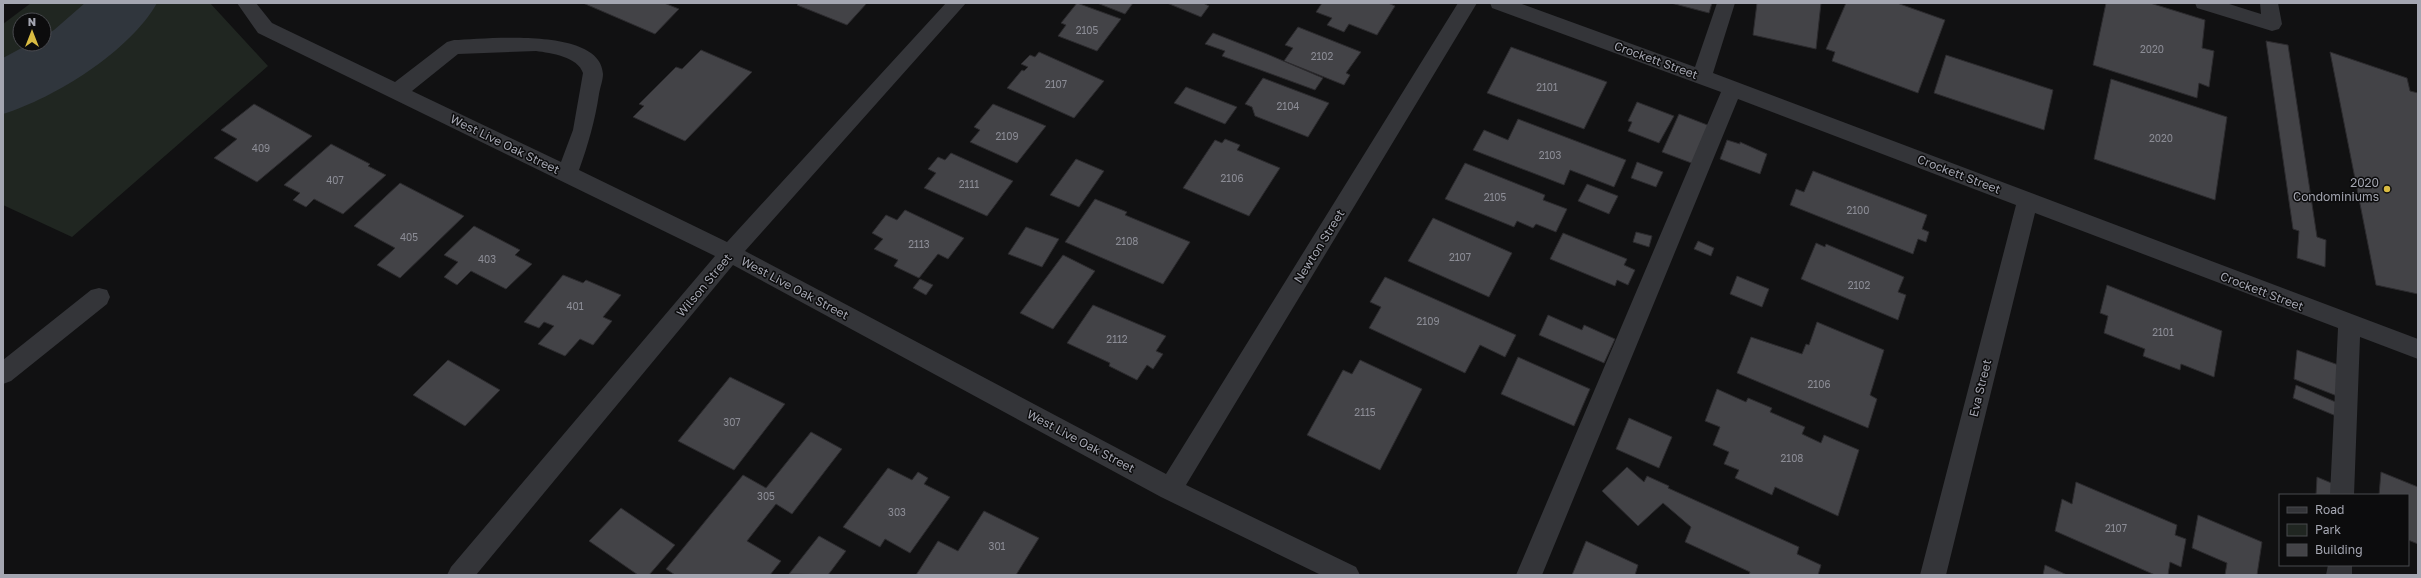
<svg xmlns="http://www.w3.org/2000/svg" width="2421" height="578" font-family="'Golos Text',sans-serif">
	<rect width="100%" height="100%" fill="#111112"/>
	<!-- green -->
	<path fill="#202621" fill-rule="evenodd" d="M31,3H210L268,66L72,237L3,205V24ZM20,20H44V44H20Z"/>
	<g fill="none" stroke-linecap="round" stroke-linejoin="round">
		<!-- river -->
		<path fill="#30363d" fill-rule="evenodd" d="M85,3H157C130,51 55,98 3,114V58L29,44H44V36L54,30Z"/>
	</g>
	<!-- building -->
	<path fill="#434347" stroke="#2c2b2e" d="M583,3H664L679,9L655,34Z
		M799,3H867L847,25L797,5Z
		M1077,3L1121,19L1097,51L1058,36L1066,25L1061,23Z
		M1097,3H1133L1125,14Z
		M1167,3H1203L1209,6L1201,17Z
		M1322,3H1388L1395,6L1377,35L1349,24L1344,32L1327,25L1332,18L1316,12Z
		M1671,3H1712L1709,13Z
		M1757,3H1821L1816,49L1753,35Z
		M1846,3H1897L1945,20L1918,93L1832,61L1835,52L1826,49Z
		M2106,3H2150L2205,20L2202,48L2214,51L2209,87L2199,83L2197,98L2093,65Z
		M1298,27L1361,52L1346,73L1350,75L1344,85L1284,61L1293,48L1285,45Z
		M1213,33L1267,54L1323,78L1315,90L1222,56L1225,51L1205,44Z
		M2266,41L2288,45L2317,237L2326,240L2325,267L2297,258L2299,231L2293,229Z
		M1511,47L1607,82L1584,129L1487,93Z
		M701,50L752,72L685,141L633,117L644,106L639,104L676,67L682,69Z
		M1039,52L1104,81L1074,118L1007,88L1022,70L1024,71L1028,67L1021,64L1030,55L1035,57Z
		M2330,52L2407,78L2410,91L2418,93V294L2376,285Z
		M1946,55L2053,90L2044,130L1934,93Z
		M1263,78L1329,103L1308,137L1255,116L1252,107L1245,104Z
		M2111,79L2227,117L2215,200L2094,159Z
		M1186,87L1237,107L1225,124L1174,103Z
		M1637,102L1674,116L1659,143L1628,131L1632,122L1628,121Z
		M254,104L312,136L257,182L214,158L237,139L221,130Z
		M993,104L1046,126L1017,163L970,142L980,130L974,127Z
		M1679,114L1710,126L1694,164L1662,152Z
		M1518,119L1626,160L1614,187L1570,170L1564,185L1473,150L1484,130L1508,140Z
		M1225,139L1240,145L1237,150L1280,168L1249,216L1183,188L1215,140L1222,143Z
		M1727,140L1740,144V142L1767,154L1760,174L1720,159Z
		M331,144L370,164L368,166L386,175L343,214L314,199L306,207L293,200L300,193L284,185Z
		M951,153L1013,181L987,216L924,188L936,173L928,169L938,157L945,160Z
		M1076,159L1104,171L1079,207L1050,195Z
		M1637,162L1663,172L1656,187L1631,178Z
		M1465,163L1545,195L1543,200L1567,209L1556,232L1536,224L1533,228L1517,221L1514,227L1445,199Z
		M1813,171L1927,215L1922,229L1929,232L1926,242L1918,239L1913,254L1790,205L1796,189L1804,192Z
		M400,183L464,216L400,278L377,265L395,248L354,226Z
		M1587,184L1618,196L1609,214L1578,201Z
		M1095,199L1127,212L1125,215L1190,242L1163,284L1065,242Z
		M905,210L964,238L948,259L938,254L919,278L894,266L898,260L874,249L883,239L872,233L886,215L897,220Z
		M1433,218L1512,253L1489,297L1408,261Z
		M474,226L520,250L515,255L532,264L506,289L471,271L457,285L444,277L458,262L444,255Z
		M1026,227L1059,239L1042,267L1008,254Z
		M1636,232L1652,236L1649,247L1633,242Z
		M1563,233L1627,259L1624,265L1635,270L1628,285L1617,280L1615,286L1550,259Z
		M1698,241L1714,248L1711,256L1694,249Z
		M1816,243L1825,247L1826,244L1904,277L1898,292L1906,295L1898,320L1801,279Z
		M1063,255L1095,271L1053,329L1020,313Z
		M563,275L583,283L586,280L621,295L603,317L612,321L593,345L580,339L565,356L538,344L554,326L544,322L539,328L524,322Z
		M1737,276L1769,289L1762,307L1730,294Z
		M1385,277L1516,335L1505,357L1480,345L1465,373L1369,328L1381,307L1370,302Z
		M920,279L933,285L926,295L913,288Z
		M2107,285L2222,331L2214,377L2181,364L2180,370L2143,356L2145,349L2104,333L2108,316L2100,313Z
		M1093,305L1166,336L1156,351L1163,354L1153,369L1147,365L1137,380L1109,366L1110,363L1067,343Z
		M1548,315L1582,330L1584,325L1615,339L1604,363L1539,335Z
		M1817,322L1884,350L1870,395L1877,399L1868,428L1737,373L1751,337L1802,354L1806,344L1809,345Z
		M2297,350L2344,367L2342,398L2294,379Z
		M1518,357L1590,389L1574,426L1501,394Z
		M448,360L500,390L465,426L413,395Z
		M1360,360L1422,389L1380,470L1307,435L1343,370L1352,374Z
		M730,377L785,404L734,470L678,441Z
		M2296,385L2338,403L2336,416L2293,398Z
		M1717,389L1746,402L1748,398L1772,408L1770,412L1805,427L1802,434L1821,443L1824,435L1859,450L1838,516L1775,487L1772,495L1735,478L1739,470L1724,464L1729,452L1713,445L1720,427L1705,421Z
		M1629,418L1672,437L1659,468L1616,449Z
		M811,432L842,449L792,514L776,504L747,541L781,561L770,575H675L666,569L743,475L766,488Z
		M1627,467L1644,482L1647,476L1669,486L1668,488L1799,547L1797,554L1821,565L1818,575H1749L1750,572L1685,542L1691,527L1663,503L1638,526L1602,491Z
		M888,468L912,480L918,472L928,478L924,484L950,497L910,553L885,539L880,547L843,527Z
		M2381,472L2418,487V544L2408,540V495H2379Z
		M2317,477L2341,487V495H2316Z
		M2076,482L2177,525L2175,535L2186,539L2181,567L2170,562L2168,575H2155L2055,531L2062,499L2072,504Z
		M621,508L675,545L649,575H638L589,541Z
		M984,511L1039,538L1016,575H916L938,541L958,551Z
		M2198,515L2262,542L2257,575H2225L2227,563L2192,548Z
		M819,536L846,551L828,575L789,574Z
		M1586,541L1638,565L1635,575H1572Z
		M2045,565L2067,575H2043Z"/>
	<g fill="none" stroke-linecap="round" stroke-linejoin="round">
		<!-- minor -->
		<path fill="#343539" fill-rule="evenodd" d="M237,3H256L272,23L395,82L447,42L454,40C484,39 601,26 603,74C603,80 600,88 599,94C595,121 588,145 579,170L727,242L946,3H966L745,251L1166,474L1458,3H1477L1186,485L1356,567L1360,575H1321L1161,497L733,265L476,575H447L451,567L715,256L258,33ZM536,51C551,53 578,57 583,73L573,130L561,162L412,91L458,54Z
			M1490,3H1519L1695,67L1717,3H1735L1713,73L2418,339V359L2360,337L2354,495H2330L2338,328L2035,213L1946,575H1920L2016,205L1738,99L1542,575H1516L1721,92L1492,8Z
			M2195,3H2226L2261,14L2260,3H2278L2282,24L2279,29L2272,31L2197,8Z
			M99,288L107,290L110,297L107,304L11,381L3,384V360L91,290Z
			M2328,565H2352V575H2326Z"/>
	</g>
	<!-- markers -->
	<circle fill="#d9bb42" stroke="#0c0c0d" stroke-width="1.5" cx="2387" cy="189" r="4"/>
	<g text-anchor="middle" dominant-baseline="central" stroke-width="3" stroke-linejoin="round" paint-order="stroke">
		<!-- number labels -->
		<g font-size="10" fill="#8c8d96">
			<text x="1087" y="30">2105</text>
			<text x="2152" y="49">2020</text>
			<text x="1322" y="56">2102</text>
			<text x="1056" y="84">2107</text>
			<text x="1547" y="87">2101</text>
			<text x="1288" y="106">2104</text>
			<text x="1007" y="136">2109</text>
			<text x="2161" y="138">2020</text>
			<text x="261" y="148">409</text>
			<text x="1550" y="155">2103</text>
			<text x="1232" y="178">2106</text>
			<text x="335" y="180">407</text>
			<text x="969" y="184">2111</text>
			<text x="1495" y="197">2105</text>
			<text x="1858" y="210">2100</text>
			<text x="409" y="237">405</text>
			<text x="1127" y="241">2108</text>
			<text x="919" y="244">2113</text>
			<text x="1460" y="257">2107</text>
			<text x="487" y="259">403</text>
			<text x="1859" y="285">2102</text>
			<text x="575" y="306">401</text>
			<text x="1428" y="321">2109</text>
			<text x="2163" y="332">2101</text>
			<text x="1117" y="339">2112</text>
			<text x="1819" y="384">2106</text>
			<text x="1365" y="412">2115</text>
			<text x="732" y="422">307</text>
			<text x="1792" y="458">2108</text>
			<text x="766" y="496">305</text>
			<text x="897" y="512">303</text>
			<text x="2116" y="528">2107</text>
			<text x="997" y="546">301</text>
		</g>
		<!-- street labels -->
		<g font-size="12" fill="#a4a6b1" stroke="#0c0c0d">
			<text transform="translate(1656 60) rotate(20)">Crockett Street</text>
			<text transform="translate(505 144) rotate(26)">West Live Oak Street</text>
			<text transform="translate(1959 174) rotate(21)">Crockett Street</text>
			<text transform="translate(1319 246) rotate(-58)">Newton Street</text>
			<text transform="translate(704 285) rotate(-50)">Wilson Street</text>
			<text transform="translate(795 288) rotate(28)">West Live Oak Street</text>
			<text transform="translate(2262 291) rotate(21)">Crockett Street</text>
			<text transform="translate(1980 388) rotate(-76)">Eva Street</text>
			<text transform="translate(1081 441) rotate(28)">West Live Oak Street</text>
		</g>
		<!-- poi labels -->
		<g font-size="12" fill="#a4a6b1" stroke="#0c0c0d" text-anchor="end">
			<text x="2379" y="182">2020<tspan x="2379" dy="14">Condominiums</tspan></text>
		</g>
	</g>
	<!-- border -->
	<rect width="2421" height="578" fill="none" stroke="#a4a6b1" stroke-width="8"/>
	<!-- legend -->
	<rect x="2279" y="494" width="130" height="72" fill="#0c0c0d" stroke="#494a4f"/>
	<rect x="2287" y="507" width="20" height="6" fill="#343539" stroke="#494a4f"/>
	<text x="2315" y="514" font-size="12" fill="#a4a6b1">Road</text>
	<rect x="2287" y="524" width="20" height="12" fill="#202621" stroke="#494a4f"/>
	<text x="2315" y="534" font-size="12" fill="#a4a6b1">Park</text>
	<rect x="2287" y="544" width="20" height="12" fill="#434347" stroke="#494a4f"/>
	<text x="2315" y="554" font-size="12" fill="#a4a6b1">Building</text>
	<!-- north arrow -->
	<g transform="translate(32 32)"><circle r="19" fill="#0c0c0d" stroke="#494a4f"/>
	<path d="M0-3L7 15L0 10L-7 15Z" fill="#d9bb42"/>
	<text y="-6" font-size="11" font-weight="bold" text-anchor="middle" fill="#a4a6b1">N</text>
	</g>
</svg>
